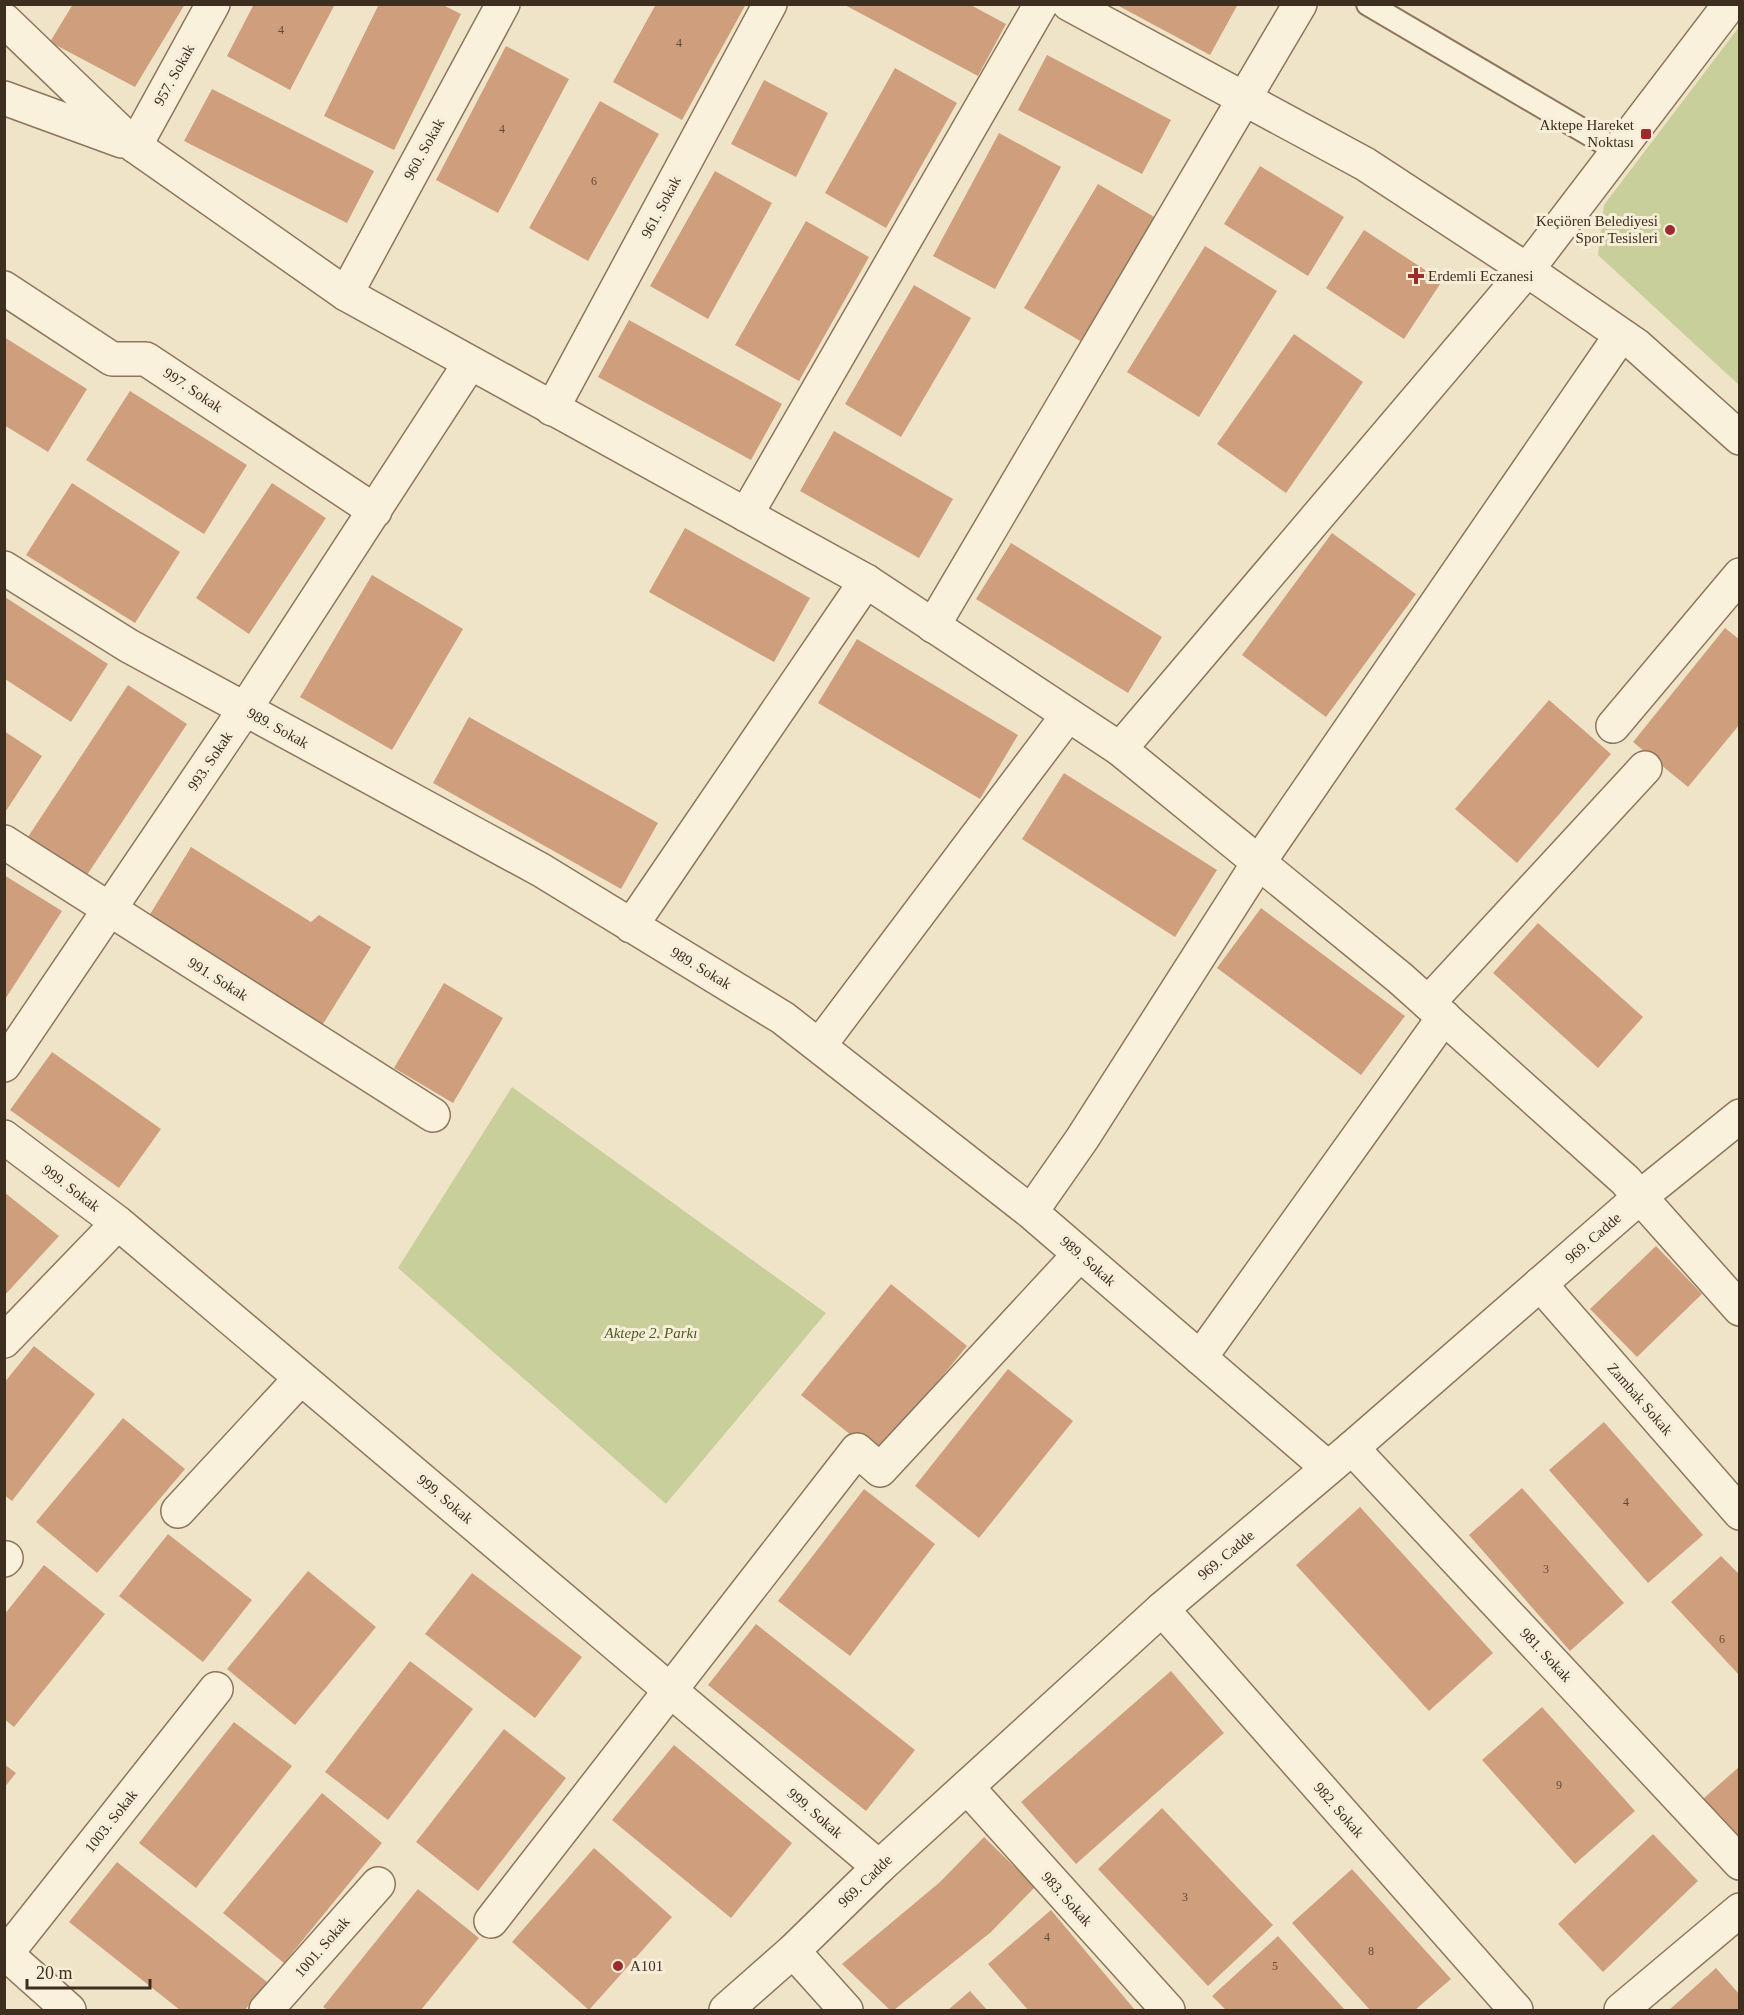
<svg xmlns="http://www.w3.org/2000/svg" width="1744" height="2015" font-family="Georgia,serif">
	<rect width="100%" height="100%" fill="#f0e4c8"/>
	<!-- green -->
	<path fill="#c9cf9b" d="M1739,27H1740L1739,385L1598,255L1604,205Z
		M512,1087L826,1313L666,1504L398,1268Z"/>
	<!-- building -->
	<path fill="#cf9f7d" d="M73,4H185L135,87L50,42Z
		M254,4H335L290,90L227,56Z
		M379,4H441L461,14L394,150L324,116Z
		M656,4H746L682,120L613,82Z
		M843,4H969L1006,24L978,76Z
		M1115,4H1238L1210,55Z
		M506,46L569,79L498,213L436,180Z
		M1047,55L1171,120L1142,174L1018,110Z
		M895,68L957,103L886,228L825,193Z
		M764,80L828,113L796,177L731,144Z
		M212,89L374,171L347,223L184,141Z
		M600,101L659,134L588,261L529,228Z
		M999,133L1061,167L995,289L933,256Z
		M1260,166L1344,217L1308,276L1224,224Z
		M715,171L772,203L708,319L650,286Z
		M1098,184L1156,218L1082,342L1024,308Z
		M806,221L869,257L799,381L735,345Z
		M1364,230L1442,281L1404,339L1326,288Z
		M1205,246L1277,291L1199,417L1127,372Z
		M914,285L971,318L901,437L845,404Z
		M629,320L782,404L751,460L598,377Z
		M1294,334L1363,382L1286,493L1217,444Z
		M4,337L87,389L48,452L4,425Z
		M130,391L247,465L204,534L86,460Z
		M834,431L953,499L919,558L800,491Z
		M72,483L180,552L135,623L26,555Z
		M272,483L326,518L249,634L196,598Z
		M685,528L810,598L774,662L649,592Z
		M1332,533L1416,594L1326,717L1242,655Z
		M1011,543L1162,637L1128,693L976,599Z
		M372,575L463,629L392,750L300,697Z
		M5,597L108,664L71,722L5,679Z
		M1725,628L1740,640V724L1688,787L1633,742Z
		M857,639L1018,735L980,799L818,703Z
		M128,685L187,724L85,878L26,840Z
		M1549,700L1611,754L1517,863L1455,809Z
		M469,717L658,823L621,889L433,783Z
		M4,731L42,756L4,814Z
		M1064,773L1217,870L1175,937L1022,839Z
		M191,847L311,922L319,915L371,947L323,1024L149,916Z
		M4,875L62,911L4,1001Z
		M1261,908L1405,1016L1361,1075L1217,968Z
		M1538,923L1643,1017L1598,1068L1493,973Z
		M444,983L503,1018L453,1103L394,1068Z
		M52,1052L161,1129L119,1188L10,1110Z
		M4,1192L59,1236L4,1296Z
		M1656,1246L1702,1294L1637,1357L1590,1309Z
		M891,1284L967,1346L877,1456L801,1395Z
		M34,1346L95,1394L12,1501L4,1495V1383Z
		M1008,1369L1073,1421L979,1538L915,1486Z
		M123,1418L185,1469L97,1573L36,1522Z
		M1604,1422L1703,1535L1648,1583L1549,1470Z
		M1522,1488L1624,1603L1570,1651L1469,1535Z
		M864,1489L935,1544L850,1656L778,1601Z
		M1360,1507L1493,1653L1429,1711L1296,1565Z
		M168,1534L252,1600L203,1662L119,1596Z
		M1721,1556L1740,1575V1676L1671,1602Z
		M44,1565L105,1614L14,1727L4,1719V1615Z
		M308,1571L376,1627L295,1725L227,1669Z
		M472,1573L582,1657L535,1718L425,1634Z
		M756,1624L915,1750L866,1811L708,1685Z
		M410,1661L473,1709L388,1820L325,1772Z
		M1171,1671L1224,1733L1076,1864L1021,1802Z
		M1542,1707L1635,1811L1575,1864L1482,1760Z
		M234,1722L292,1766L196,1888L139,1843Z
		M504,1729L566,1778L478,1891L416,1842Z
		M674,1745L792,1843L731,1918L612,1820Z
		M4,1764L16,1773L4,1788Z
		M1740,1766V1838L1703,1799Z
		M322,1793L382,1843L284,1963L223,1913Z
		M1162,1808L1273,1925L1208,1986L1098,1869Z
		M1653,1834L1698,1881L1603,1972L1558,1924Z
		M984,1837L1035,1887L991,1932L894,2010H890L842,1964L940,1882Z
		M594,1848L672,1917L589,2010L512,1942Z
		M117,1862L267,1982L245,2010H180L69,1922Z
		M1352,1869L1451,1979L1415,2010H1370L1292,1923Z
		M418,1889L479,1938L421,2010H328L323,2007Z
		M1051,1910L1135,2010H1028L988,1964Z
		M1278,1936L1345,2010H1226L1212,1996Z
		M1716,1968L1740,1995V2010H1669Z
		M970,1991L987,2010H948Z"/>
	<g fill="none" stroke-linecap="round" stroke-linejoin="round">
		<defs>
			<path id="service" d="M1368,4L1618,151"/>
			<path id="minor" d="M1069,4L1365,164L1527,270L1636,345L1740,438
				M135,146L213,4
				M4,288L112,359H146L375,511
				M346,294L503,4
				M552,409L770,4
				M746,515L1041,4
				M4,568L129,646L541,870L783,1018L1031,1212L1328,1468
				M933,626L1300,4
				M1613,726L1740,575
				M1120,749L1527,270L1730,4
				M4,842L433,1115
				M631,926L866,581
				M1428,1003L1645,768
				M819,1046L1068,715
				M4,1065L245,709L470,363
				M4,1137L118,1223L879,1867
				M1031,1212L1082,1139L1259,862L1621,335
				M1540,1284L1740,1513
				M4,1341L118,1223
				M1200,1358L1444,1017
				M1352,1448L1740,1863
				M178,1511L301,1378
				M4,1560L6,1558
				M1162,1609L1516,2010
				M967,1787L1168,2010
				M491,1921L857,1450L880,1470L1080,1254
				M793,1951L846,2010
				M6,1954L216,1689
				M266,2010L378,1884
				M1621,2010L1740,1910"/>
			<path id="tertiary" d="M4,20L135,146L346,294L866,581L1120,749L1400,978L1625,1180L1740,1309
				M4,98L122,141
				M4,1952L69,2010
				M726,2010L793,1951L879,1867L1162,1609L1352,1448L1640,1197L1740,1116"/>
		</defs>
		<!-- service casing -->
		<use href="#service" stroke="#8d765c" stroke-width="26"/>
		<!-- minor casing -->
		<use href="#minor" stroke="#8d765c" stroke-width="36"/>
		<!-- tertiary casing -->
		<use href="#tertiary" stroke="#8d765c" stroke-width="36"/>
		<!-- service -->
		<use href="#service" stroke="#faf1dc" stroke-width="22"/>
		<!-- minor -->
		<use href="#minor" stroke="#faf1dc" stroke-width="33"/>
		<!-- tertiary -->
		<use href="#tertiary" stroke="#faf1dc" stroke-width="33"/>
	</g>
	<!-- markers -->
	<g fill="#9e2a2b" stroke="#f7eed8" stroke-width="2">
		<rect x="1640" y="128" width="12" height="12" rx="3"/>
		<circle cx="1670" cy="230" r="6"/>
		<path d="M1413 267h6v6h6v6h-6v6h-6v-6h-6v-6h6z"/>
		<circle cx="618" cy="1966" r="6"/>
	</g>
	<g text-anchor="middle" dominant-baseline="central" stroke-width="6" stroke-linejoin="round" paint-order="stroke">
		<!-- number labels -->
		<g font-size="12" fill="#624a37">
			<text x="281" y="30">4</text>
			<text x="679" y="43">4</text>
			<text x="502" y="129">4</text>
			<text x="594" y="181">6</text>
			<text x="1626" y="1502">4</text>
			<text x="1546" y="1569">3</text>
			<text x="1722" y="1639">6</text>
			<text x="1559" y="1785">9</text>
			<text x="1185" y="1897">3</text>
			<text x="1047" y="1937">4</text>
			<text x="1371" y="1951">8</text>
			<text x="1275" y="1966">5</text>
		</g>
		<!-- street labels -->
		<g font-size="15" fill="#3d2e20" stroke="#f7eed8">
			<text transform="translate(174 75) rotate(-61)">957. Sokak</text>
			<text transform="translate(424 149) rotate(-61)">960. Sokak</text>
			<text transform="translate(661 207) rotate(-62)">961. Sokak</text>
			<text transform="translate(193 390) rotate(34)">997. Sokak</text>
			<text transform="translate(278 728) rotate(29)">989. Sokak</text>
			<text transform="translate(210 761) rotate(-56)">993. Sokak</text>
			<text transform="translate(701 968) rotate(31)">989. Sokak</text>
			<text transform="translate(218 979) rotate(32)">991. Sokak</text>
			<text transform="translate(71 1188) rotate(37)">999. Sokak</text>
			<text transform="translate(1593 1238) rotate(-41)">969. Cadde</text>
			<text transform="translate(1088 1261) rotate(41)">989. Sokak</text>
			<text transform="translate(1640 1399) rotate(49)">Zambak Sokak</text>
			<text transform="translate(445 1499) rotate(40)">999. Sokak</text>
			<text transform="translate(1226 1555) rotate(-40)">969. Cadde</text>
			<text transform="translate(1546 1655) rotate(47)">981. Sokak</text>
			<text transform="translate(1339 1810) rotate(49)">982. Sokak</text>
			<text transform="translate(815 1813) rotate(41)">999. Sokak</text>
			<text transform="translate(111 1821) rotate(-52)">1003. Sokak</text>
			<text transform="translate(865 1881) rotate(-44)">969. Cadde</text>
			<text transform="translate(1067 1899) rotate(48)">983. Sokak</text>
			<text transform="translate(322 1947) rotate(-49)">1001. Sokak</text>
		</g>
		<!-- poi labels -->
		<g font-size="15" fill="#3d2e20" stroke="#f7eed8" text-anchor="end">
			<text x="1634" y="125">Aktepe Hareket<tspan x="1634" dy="17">Noktası</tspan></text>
			<text x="1658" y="221">Keçiören Belediyesi<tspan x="1658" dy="17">Spor Tesisleri</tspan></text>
			<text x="1428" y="276" text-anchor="start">Erdemli Eczanesi</text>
			<text x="630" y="1966" text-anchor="start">A101</text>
		</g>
		<!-- park labels -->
		<g font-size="15" font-style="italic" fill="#4d5a26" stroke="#f7eed8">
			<text x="651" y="1333">Aktepe 2. Parkı</text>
		</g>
	</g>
	<!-- border -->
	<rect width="1744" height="2015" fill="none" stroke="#3d2e20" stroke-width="12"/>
	<!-- scale -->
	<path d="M27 1979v9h123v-9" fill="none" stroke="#3d2e20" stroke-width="3"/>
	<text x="36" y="1979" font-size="18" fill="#3d2e20" stroke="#f7eed8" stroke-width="4.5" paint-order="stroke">20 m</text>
</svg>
